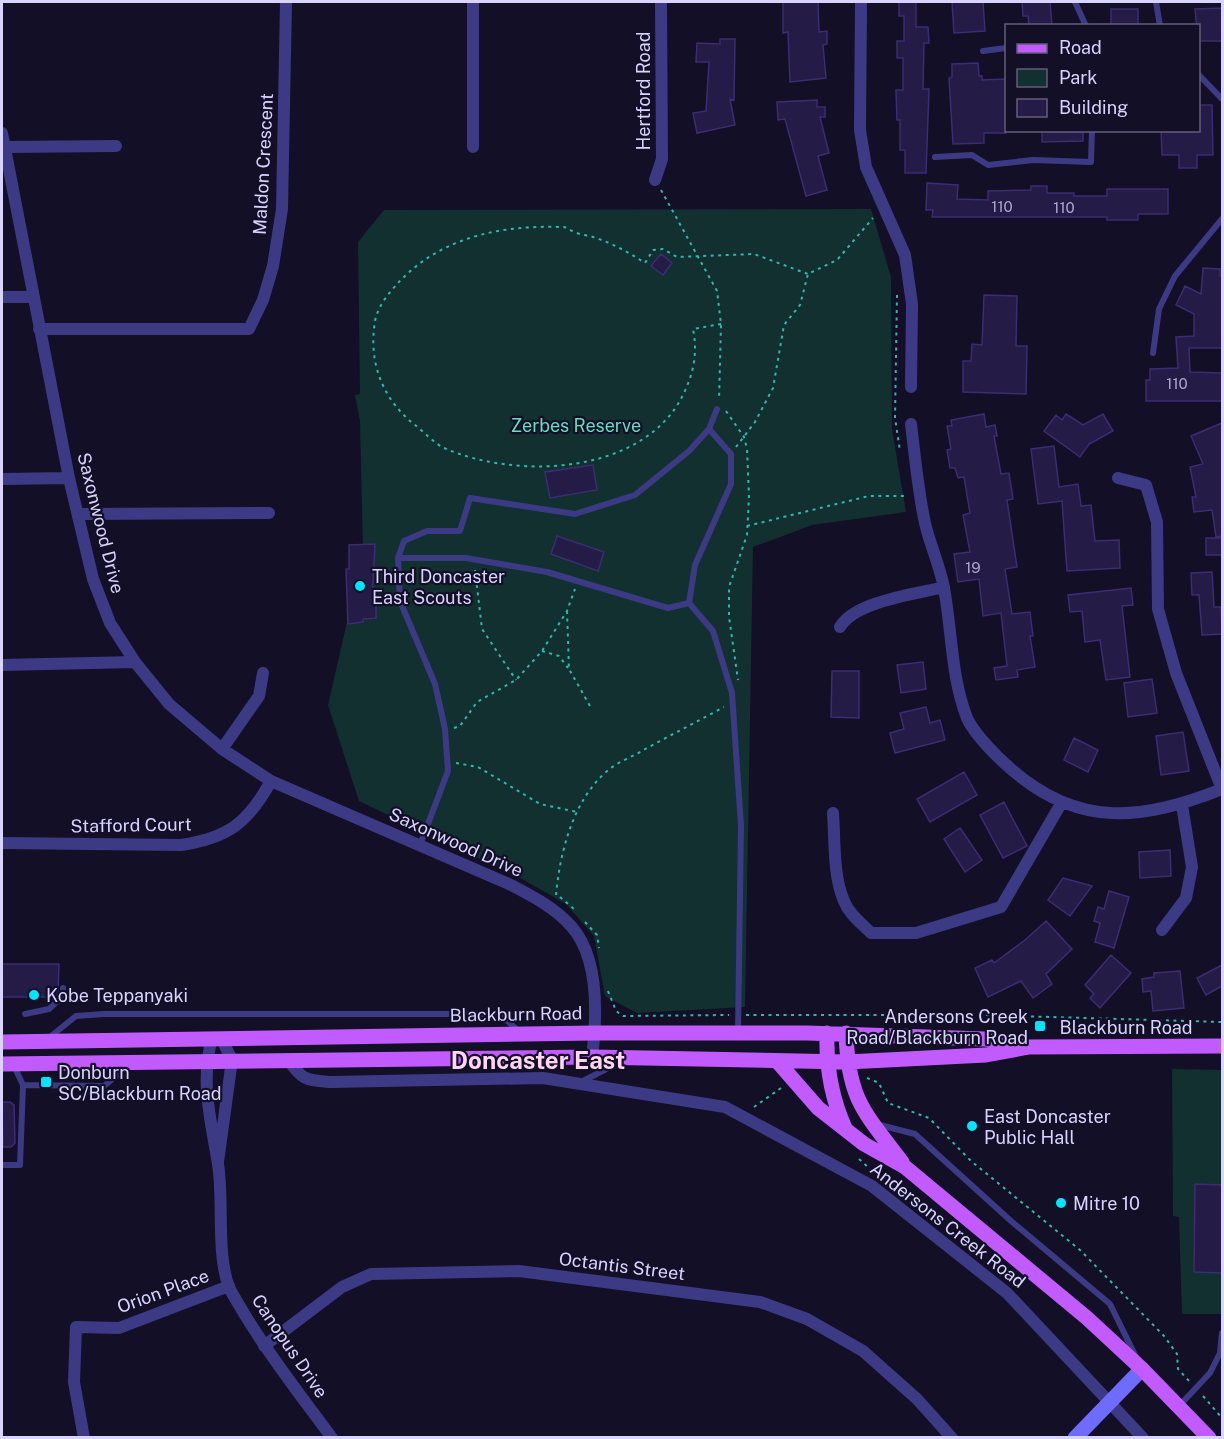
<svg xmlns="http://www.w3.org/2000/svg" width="1224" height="1439" font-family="'Public Sans',sans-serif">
	<rect width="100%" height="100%" fill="#130f26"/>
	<!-- green -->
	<path fill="#12302f" d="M871,209L891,277L892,429L906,512L812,525L753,547L745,1007L637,1013L605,996L594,936L566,904L522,879L359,801L328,705L363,552L360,421L355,395L360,394L358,242L384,210Z
		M1172,1069L1222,1070V1314H1182L1179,1217L1173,1216Z"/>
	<!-- building -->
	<path fill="#241b47" stroke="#3b2d73" stroke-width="1.5" d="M783,2H818L819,32L827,31V44L823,45L826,78L790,82L788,32L783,33Z
		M899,2H916V27H928L929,43H924L923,89H929L926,173H905V150H900V120H897L896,90H903V58H897V41H904V16H899Z
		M952,2H983L985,31L954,33Z
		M1022,2H1050L1052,26H1029L1028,16H1023Z
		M1222,8V41H1198L1195,9Z
		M1111,9H1138V26H1111Z
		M720,39H735L734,100L730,99L735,125L697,133L693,113L706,111L709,62H696L697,43L720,44Z
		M978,63L979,76H982V80L1006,79V133H984V143L953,144L949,78L952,77V64Z
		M817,100V107H825V117H820L829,153L818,156L827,190L806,196L785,119L778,120L777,102Z
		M1198,105H1212L1213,155H1197V168H1179V155H1162L1161,130H1198Z
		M1042,130H1083V141L1042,142Z
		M927,183L958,185L957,199L988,200V191L1031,190V186H1047V193H1074V196H1107V189H1168V214H1138V220H1107V217H932L933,210H926Z
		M661,254L672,263L663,275L651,266Z
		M1203,268L1220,269V276H1222V348H1189L1190,372L1222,373V401H1146V380H1150V369L1178,368L1176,337L1194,336V314L1176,305L1185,286L1201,294Z
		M984,295L1017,296L1016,346H1027L1026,394L963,392V361H971L972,344L982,345Z
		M984,414L986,427L995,425L997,436H994L1001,474L1009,473L1013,499L1007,500L1017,567L1005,569L1012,614L1030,612L1033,636H1030L1035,667L1017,670L1018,677L996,680L994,668L1007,666L1001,613L983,616L979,579L958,582L954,554L970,552L963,515L970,513L964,477L958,478L955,468H950L947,450L951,449L947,426H952L951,420Z
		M1066,414L1083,425L1103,414L1113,431L1089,444L1080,457L1044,431L1056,415L1062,420Z
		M1222,423V536L1216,537L1212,510L1194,512L1192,497H1196L1190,467L1203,464L1191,436Z
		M1054,446L1059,487L1078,484L1081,506L1091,505L1095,541L1119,540L1120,568L1067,571L1062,501L1038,504L1031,449Z
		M593,465L597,490L550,498L545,472Z
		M557,536L604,552L598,571L551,554Z
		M1206,538H1222V555H1206Z
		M375,544L372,602H376V618L363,619V622L348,624L346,569H349V545Z
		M1212,572L1214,607H1221L1222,634L1202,635L1199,595H1192L1191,573Z
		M1131,588L1133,605L1122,606L1130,677L1106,680L1100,640L1085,642L1082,611L1070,612L1068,595Z
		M923,662L926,689L901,693L897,665Z
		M832,671H859V718L831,717Z
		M1152,679L1157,713L1128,717L1124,683Z
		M926,707L930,723L940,720L945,740L895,753L890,733L904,729L900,713Z
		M1183,732L1189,771L1161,775L1156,736Z
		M1074,738L1098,750L1088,772L1064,760Z
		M964,772L977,795L930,822L917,799Z
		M1004,802L1027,846L1003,858L980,815Z
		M960,828L982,860L965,872L944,839Z
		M1170,850L1171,876L1140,878L1139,852Z
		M1063,878L1092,886L1070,916L1048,900Z
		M1109,891L1129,897L1114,948L1095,942L1100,923L1094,921L1098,907L1104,909Z
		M1046,921L1072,949L1046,974L1052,984L1033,998L1021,981L988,997L975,968L992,960L994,963L1025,940Z
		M1111,955L1131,973L1100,1008L1090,998L1094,994L1085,985Z
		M2,964H59L58,994L54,997H2Z
		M1222,965V986L1206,995L1197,978Z
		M1180,971L1184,1008L1153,1011L1151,991L1143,992L1142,979L1154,977V973Z
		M2,1102H10L14,1105L15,1143L11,1147H3Z
		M1195,1184L1222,1185V1273L1194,1272Z"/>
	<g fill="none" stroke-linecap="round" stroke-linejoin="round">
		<!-- path -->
		<path stroke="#2fb8b0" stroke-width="2" stroke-dasharray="3 4.5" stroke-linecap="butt" d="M661,190L717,291L721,324L719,400
			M897,295L895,418L900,451
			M721,324L693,329C697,349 695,367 687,386C652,475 519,481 444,448C434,443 424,432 415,425C383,400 368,363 375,321C378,306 388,294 398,283C442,236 502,225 563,227C568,227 570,231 575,232C580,235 587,235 593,237C612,243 628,252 645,263L653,250L663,249L677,257L754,254L808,274
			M726,411L744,437L747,449L749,497L747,535L729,587V617L738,680
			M736,447L755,422L773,388L784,325L800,305L808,274L837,260L873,218
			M747,526L869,496H908
			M475,570L482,629L516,680
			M567,611L569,669L590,706
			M542,651L559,656L568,668
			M454,728L460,726L477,702L516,680L542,651L567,611L575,589
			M456,763L478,767L540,804L577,812
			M433,834L469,851
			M556,895C560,851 574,796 611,768C622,760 636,755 647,748C673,734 698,721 724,707
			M560,897L574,909
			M585,922L597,935L599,948
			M608,991L616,1011L623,1016L729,1015
			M746,1015H982L1222,1022
			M867,1078L879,1083L888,1103L929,1118L971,1161L1080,1250L1164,1336L1177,1354L1178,1369L1189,1381
			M754,1107L781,1088
			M859,1159L870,1169
			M1203,1396L1222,1418"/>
		<!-- lane -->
		<path stroke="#3d3a85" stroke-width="6" d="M1075,2L1086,26
			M1156,2L1160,26
			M983,51L1006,48
			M1198,74L1222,99
			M935,157L972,155L988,165L1033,160L1091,162L1092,130
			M1153,353L1159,309L1175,276L1222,219
			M709,429L731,454V484L695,565L689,603L713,631L732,693L741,826L738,1033
			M398,558H466L547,572L668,608L689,603
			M420,845L448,771L445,729L435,684L400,601L398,558L404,541L427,531H460L470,498L575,514L635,495L689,451L709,429L717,409
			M25,1014L49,1009L63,996V988
			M50,1037L76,1016L104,1014H499L519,1031
			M14,1066L23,1085L104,1086L129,1066
			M581,1082L620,1062
			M876,1124L915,1134L1011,1221L1110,1304L1136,1357
			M2,1165H20L23,1085
			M1179,1406L1210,1373L1220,1353L1222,1333"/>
		<!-- street -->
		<path stroke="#3d3a85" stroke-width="12" d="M473,2V147
			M861,2L860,130L866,167L905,255L912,304L911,387
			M2,133L69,478L93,579L110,623L135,662L169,704L222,749L271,781L509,884C532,896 554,907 571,926C600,958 597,1017 592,1057
			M4,147L116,146
			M655,180L662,159L661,2
			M2,297H33
			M39,329H249L263,300L273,266L282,209L286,2
			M911,424C915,457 918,491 925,523C930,545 940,566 944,588C952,631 951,677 967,718C974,734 998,758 1011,769C1080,829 1143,820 1222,789
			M1118,478L1146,485L1157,522L1158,609L1176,673L1222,789
			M2,479L69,478
			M78,514L269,513
			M840,627C855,601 917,594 944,587
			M2,665L135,662
			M222,749L259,696L263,673
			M833,813C835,841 833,876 844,901C849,914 861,923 871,933H916L1001,907L1062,802
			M2,843L181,845C228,838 248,823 271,781
			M1162,930L1186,898L1192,867L1182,805
			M212,1038C200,1082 211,1121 218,1164C224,1201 216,1253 229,1287C233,1296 240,1306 245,1315C271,1358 302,1397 332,1438
			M288,1059C302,1081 307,1080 331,1082L543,1078L725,1107L872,1186L1007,1293L1143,1438
			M218,1162L232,1060L221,1038
			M264,1346L342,1287L371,1274L519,1271L760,1302L807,1319L863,1351L917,1399L952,1438
			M84,1438L74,1382L76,1327L119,1328L229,1286"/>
		<!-- secondary -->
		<path stroke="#6f6bff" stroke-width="15" d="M1075,1438L1142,1369"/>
		<!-- primary -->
		<path stroke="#c25bff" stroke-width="15" d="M827,1033C826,1066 831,1097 845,1128
			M846,1033C848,1099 864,1112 902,1162
			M2,1042L595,1033H807L985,1039L1021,1046
			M777,1061L818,1108L864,1144L905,1167L1087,1318L1142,1369L1209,1438
			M2,1064L592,1057L847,1062L986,1055L1029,1047L1222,1046"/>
	</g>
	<!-- markers -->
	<g fill="#00e5ff" stroke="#130f26" stroke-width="2">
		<circle cx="360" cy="586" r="6"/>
		<circle cx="34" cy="995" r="6"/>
		<rect x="1034" y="1020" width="12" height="12" rx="3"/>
		<rect x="40" y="1076" width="12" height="12" rx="3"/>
		<circle cx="972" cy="1126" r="6"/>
		<circle cx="1061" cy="1203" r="6"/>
	</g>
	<g text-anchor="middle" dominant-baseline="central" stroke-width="4.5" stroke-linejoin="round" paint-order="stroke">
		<!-- number labels -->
		<g font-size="15" fill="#aca6d1">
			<text x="1002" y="206">110</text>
			<text x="1064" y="207">110</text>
			<text x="1177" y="383">110</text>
			<text x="973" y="567">19</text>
		</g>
		<!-- street labels -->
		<g font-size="18" fill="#d9d4ff" stroke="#130f26">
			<text transform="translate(643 91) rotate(-90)">Hertford Road</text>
			<text transform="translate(263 164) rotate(-87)">Maldon Crescent</text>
			<text transform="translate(101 523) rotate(76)">Saxonwood Drive</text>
			<text transform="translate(131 825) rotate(-1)">Stafford Court</text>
			<text transform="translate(456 842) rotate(24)">Saxonwood Drive</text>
			<text transform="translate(516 1014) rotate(-1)">Blackburn Road</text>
			<text x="1126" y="1027">Blackburn Road</text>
			<text transform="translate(948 1225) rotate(38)">Andersons Creek Road</text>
			<text transform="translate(622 1266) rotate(7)">Octantis Street</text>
			<text transform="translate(163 1291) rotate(-20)">Orion Place</text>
			<text transform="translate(290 1346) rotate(56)">Canopus Drive</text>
		</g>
		<!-- park labels -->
		<g font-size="18" fill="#5fe0c0" stroke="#130f26">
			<text x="576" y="425">Zerbes Reserve</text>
		</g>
		<!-- poi labels -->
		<g font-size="18" fill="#d9d4ff" stroke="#130f26" text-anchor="start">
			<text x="372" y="576">Third Doncaster<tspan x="372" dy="21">East Scouts</tspan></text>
			<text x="46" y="995">Kobe Teppanyaki</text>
			<text x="1028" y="1016" text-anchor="end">Andersons Creek<tspan x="1028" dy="21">Road/Blackburn Road</tspan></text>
			<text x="58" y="1072">Donburn<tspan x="58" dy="21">SC/Blackburn Road</tspan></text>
			<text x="984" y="1116">East Doncaster<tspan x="984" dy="21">Public Hall</tspan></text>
			<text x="1073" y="1203">Mitre 10</text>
		</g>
		<!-- district labels -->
		<g font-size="24" font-weight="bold" fill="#ffd6f0" stroke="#130f26">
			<text x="538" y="1060">Doncaster East</text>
		</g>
	</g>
	<!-- border -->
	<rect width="1224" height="1439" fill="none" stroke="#d9d4ff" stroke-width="6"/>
	<!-- legend -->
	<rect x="1005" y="24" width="195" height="108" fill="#130f26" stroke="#625e7d" stroke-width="1.5"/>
	<rect x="1017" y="44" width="30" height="9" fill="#c25bff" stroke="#625e7d" stroke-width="1.5"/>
	<text x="1059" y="54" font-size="18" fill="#d9d4ff">Road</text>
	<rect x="1017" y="69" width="30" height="18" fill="#12302f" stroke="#625e7d" stroke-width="1.5"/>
	<text x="1059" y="84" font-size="18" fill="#d9d4ff">Park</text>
	<rect x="1017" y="99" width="30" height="18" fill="#241b47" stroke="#625e7d" stroke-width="1.5"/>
	<text x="1059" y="114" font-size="18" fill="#d9d4ff">Building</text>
</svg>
